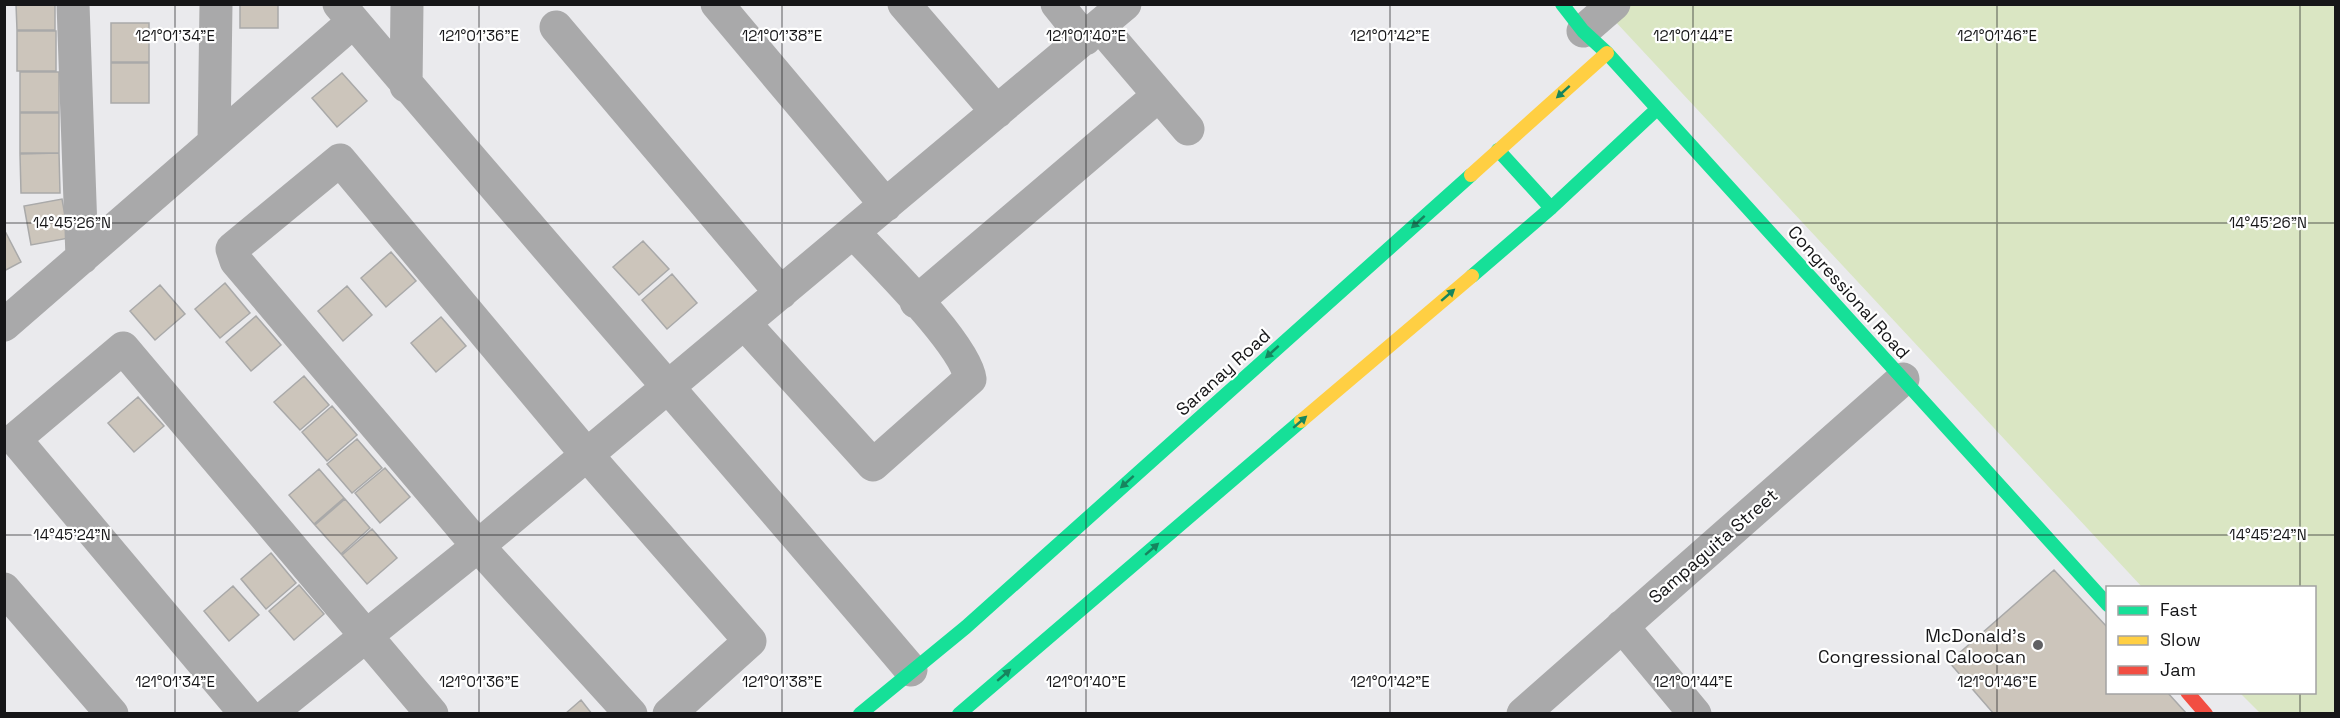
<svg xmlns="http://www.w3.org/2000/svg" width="2340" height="718" font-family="'Space Grotesk',sans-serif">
	<rect width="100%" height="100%" fill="#eaeaed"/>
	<!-- green -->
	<path fill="#dae6c3" d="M1631,4L2335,5V713H2260L2240,693L2314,692V588L2142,587L1613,19Z"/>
	<!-- building -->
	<path fill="#ccc5bb" stroke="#a9a9a9" stroke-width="1.5" d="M16,4H55V30H17Z
		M240,4H278V28H240Z
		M111,23H149V62H111Z
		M17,31H56V71H17Z
		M111,63H149V103H111Z
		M20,72H59V112H20Z
		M342,73L367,101L337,127L312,98Z
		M20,113H59V153H20Z
		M59,153L60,193H21L20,154Z
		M62,199L69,238L31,245L24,206Z
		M6,233L21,262L4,271V234Z
		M643,241L669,269L639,295L613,267Z
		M391,252L416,281L386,307L361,278Z
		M672,274L697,303L667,329L642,300Z
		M225,283L250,313L220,338L195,309Z
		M160,285L185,314L155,340L130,311Z
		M347,286L372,315L343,341L318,311Z
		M256,316L281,345L251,371L226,342Z
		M441,317L466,346L436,372L411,343Z
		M304,376L329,405L300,430L274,402Z
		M138,397L164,426L134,452L108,423Z
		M332,406L357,435L327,461L302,432Z
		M357,439L382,468L352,493L327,464Z
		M385,468L410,497L380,523L355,493Z
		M319,469L344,498L314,524L289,495Z
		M345,499L370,528L341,554L315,525Z
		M372,529L397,558L367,584L342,555Z
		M271,553L296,583L266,609L241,579Z
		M2054,570L2108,628V692H2167L2187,714H1994L1949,662Z
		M299,585L324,614L294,640L269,611Z
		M233,586L259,615L229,641L204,611Z
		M581,700L592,714H565Z"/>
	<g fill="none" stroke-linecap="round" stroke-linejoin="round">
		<!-- street -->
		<path stroke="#a9a9aa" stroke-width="33" d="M73,4L82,258
			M339,4C528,228 722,447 911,670
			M717,4L886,205
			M904,4L997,112
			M1057,4L1085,39
			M1100,26L1188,129
			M556,27L781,293
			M1583,31L1614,4
			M406,86L407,4
			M214,142L216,4
			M916,302L1159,95
			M744,323L873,465L970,379C966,345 880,261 853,232
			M4,325L353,22
			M4,589L112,714
			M1622,626L1695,714
			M246,714L15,439L123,348L432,714
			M269,714L478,546L1125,4
			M631,714L478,546L236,261L232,249L340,160L587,455L750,641L669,714
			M1523,714L1903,379"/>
		<!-- fast -->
		<path stroke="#16e098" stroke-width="14" d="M1562,4L1583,31L1607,53L2108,605
			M1498,150L1551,208
			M1472,276L1551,208L1657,109
			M860,714L966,627L1471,175
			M959,714L1301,421"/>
		<!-- slow -->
		<path stroke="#ffcf43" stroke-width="14" d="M1471,175L1607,53
			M1301,421L1472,276"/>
		<!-- jam -->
		<path stroke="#f24e42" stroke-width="14" d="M2187,692L2206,714"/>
	</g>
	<!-- one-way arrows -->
	<defs><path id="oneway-solid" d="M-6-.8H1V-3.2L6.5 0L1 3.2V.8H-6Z" transform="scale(1.5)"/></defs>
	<g fill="#16855e">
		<use href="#oneway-solid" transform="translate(1563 92) rotate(138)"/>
		<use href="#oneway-solid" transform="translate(1418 222) rotate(138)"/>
		<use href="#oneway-solid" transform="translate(1448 295) rotate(-41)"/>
		<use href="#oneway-solid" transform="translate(1272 352) rotate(138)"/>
		<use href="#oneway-solid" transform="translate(1300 422) rotate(-41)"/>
		<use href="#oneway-solid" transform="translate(1127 482) rotate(138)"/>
		<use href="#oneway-solid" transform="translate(1152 549) rotate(-41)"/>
		<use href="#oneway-solid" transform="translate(1004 675) rotate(-41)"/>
	</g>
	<!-- ticks -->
	<path fill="none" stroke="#161618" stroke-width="1.5" stroke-opacity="0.45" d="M175,4V714M479,4V714M782,4V714M1086,4V714M1390,4V714M1693,4V714M1997,4V714M2300,4V588M4,223H2336M4,535H2336M2300,692V714"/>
	<!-- markers -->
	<circle fill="#606063" stroke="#fff" stroke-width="2" cx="2038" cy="645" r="6"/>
	<g text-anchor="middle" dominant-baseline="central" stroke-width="4.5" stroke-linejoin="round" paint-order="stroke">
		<!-- street labels -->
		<g font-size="18" fill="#161618" stroke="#fff">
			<text transform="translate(1849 292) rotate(48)">Congressional Road</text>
			<text transform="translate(1223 372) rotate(-42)">Saranay Road</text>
			<text transform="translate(1713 546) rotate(-41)">Sampaguita Street</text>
		</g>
		<!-- poi labels -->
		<g font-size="18" fill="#161618" stroke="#fff" text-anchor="end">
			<text x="2026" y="635">McDonald's<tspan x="2026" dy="21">Congressional Caloocan</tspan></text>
		</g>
	</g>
	<g font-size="15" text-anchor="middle" fill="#161618" stroke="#fff" stroke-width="4.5" stroke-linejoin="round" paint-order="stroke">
		<text x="175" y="41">121°01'34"E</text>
		<text x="479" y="41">121°01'36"E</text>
		<text x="782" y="41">121°01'38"E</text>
		<text x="1086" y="41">121°01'40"E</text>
		<text x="1390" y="41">121°01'42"E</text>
		<text x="1693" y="41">121°01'44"E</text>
		<text x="1997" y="41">121°01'46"E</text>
		<text x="72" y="228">14°45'26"N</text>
		<text x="2268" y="228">14°45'26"N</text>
		<text x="72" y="540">14°45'24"N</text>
		<text x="2268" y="540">14°45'24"N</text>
		<text x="175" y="687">121°01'34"E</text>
		<text x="479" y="687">121°01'36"E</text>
		<text x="782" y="687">121°01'38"E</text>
		<text x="1086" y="687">121°01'40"E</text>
		<text x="1390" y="687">121°01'42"E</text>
		<text x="1693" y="687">121°01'44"E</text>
		<text x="1997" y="687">121°01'46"E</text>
	</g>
	<!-- border -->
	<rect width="2340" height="718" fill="none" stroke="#161618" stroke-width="12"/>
	<!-- legend -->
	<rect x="2106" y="586" width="210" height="108" fill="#ffffff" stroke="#a2a2a3" stroke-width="1.5"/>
	<rect x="2118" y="606" width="30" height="9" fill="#16e098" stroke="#a2a2a3" stroke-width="1.5"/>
	<text x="2160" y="616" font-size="18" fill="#161618">Fast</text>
	<rect x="2118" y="636" width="30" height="9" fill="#ffcf43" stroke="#a2a2a3" stroke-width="1.5"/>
	<text x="2160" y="646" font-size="18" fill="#161618">Slow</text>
	<rect x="2118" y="666" width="30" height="9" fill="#f24e42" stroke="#a2a2a3" stroke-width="1.5"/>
	<text x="2160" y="676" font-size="18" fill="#161618">Jam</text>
</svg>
